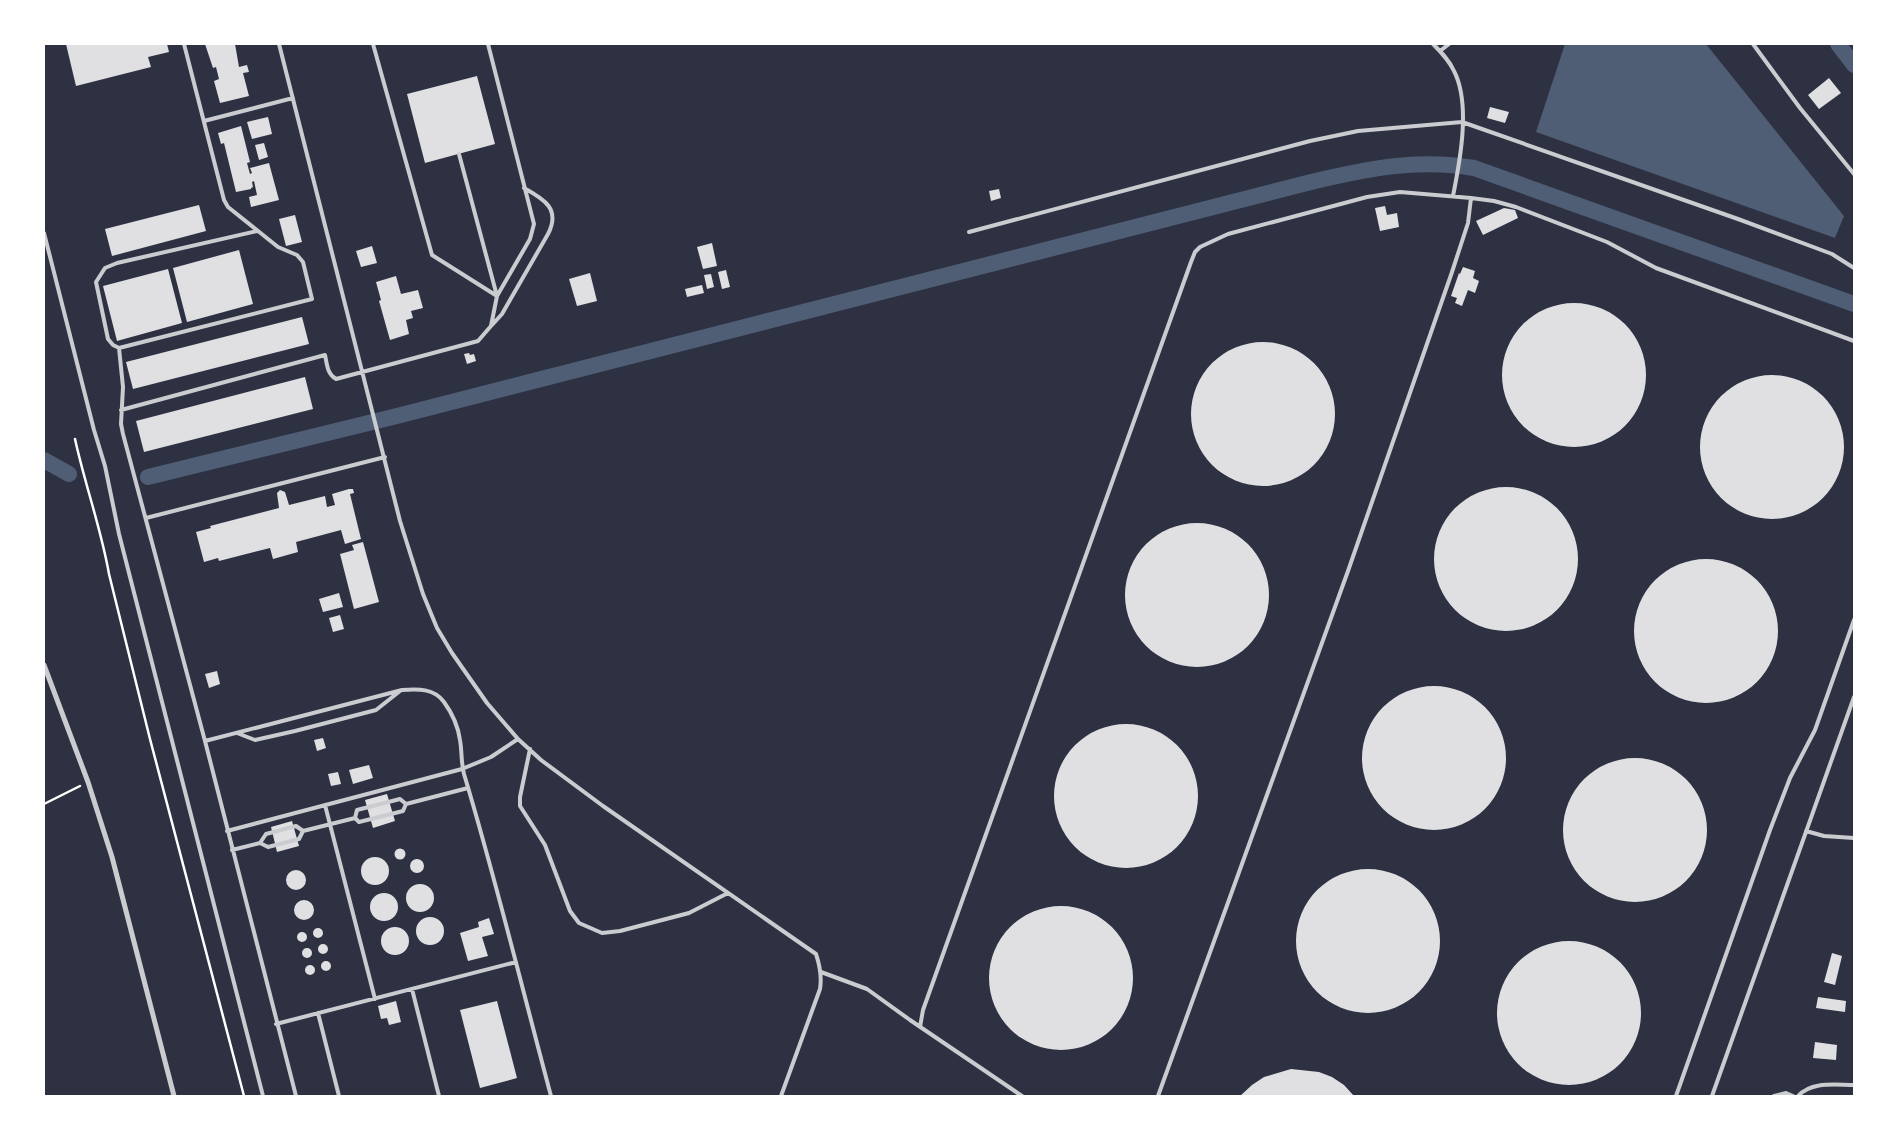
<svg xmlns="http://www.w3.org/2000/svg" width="1898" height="1140" font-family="'Varela Round',sans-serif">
	<rect width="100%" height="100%" fill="#2d3142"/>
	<!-- water -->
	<path fill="#4f5d75" d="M1565,44H1706L1844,216L1835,238L1536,132Z"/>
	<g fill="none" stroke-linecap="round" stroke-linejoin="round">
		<!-- canal -->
		<path stroke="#4f5d75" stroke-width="16" d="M1838,44L1854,65
			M44,460L69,474
			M148,477L397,416L1311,182C1366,169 1417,158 1474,168L1854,304"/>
	</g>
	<!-- building -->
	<path fill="#e0e0e3" d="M66,44H167L169,52L148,57L151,67L76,86Z
		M205,44H235L239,67L247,65L249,72L243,73L249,96L220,103L214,81L219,79L216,67L213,68Z
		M477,76L495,144L425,163L407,94Z
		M1829,78L1841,93L1819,109L1808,95Z
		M1490,107L1509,112L1505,123L1487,118Z
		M268,117L272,134L252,139L247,122Z
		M241,126L250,162L247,163L250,174L252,173L250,168L269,163L279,200L251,207L249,197L257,195L254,181L252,182L253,187L251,188V189L236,192L224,143L221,144L218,133Z
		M264,143L268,157L259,160L255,145Z
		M999,189L1001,198L991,201L989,191Z
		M199,205L206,231L112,256L105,229Z
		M1385,206L1387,215L1397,213L1399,227L1380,231L1375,208Z
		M1504,208L1515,210L1518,218L1483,235L1476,221Z
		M295,215L302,242L286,246L279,219Z
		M712,243L717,266L703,269L697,247Z
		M372,246L377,263L361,267L356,251Z
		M239,250L253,304L187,322L173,268Z
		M1463,267L1475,271L1473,278L1479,281L1475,293L1468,290L1462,306L1455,303L1457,298L1451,296L1459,273L1460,274Z
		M168,269L182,323L117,341L103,286Z
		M726,270L730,287L722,289L718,272Z
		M590,273L597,301L577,306L569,279Z
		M711,274L714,287L707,289L704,275Z
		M396,276L401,294L418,290L423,308L411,311L413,318L406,320L409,334L390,340L379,301L381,300L376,282Z
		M702,285L704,293L687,297L685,289Z
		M1502 375a72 72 0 1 1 144 0a72 72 0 1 1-144 0Z
		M302,317L309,344L133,389L126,362Z
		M1191 414a72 72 0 1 1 144 0a72 72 0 1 1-144 0Z
		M469,353L470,355L474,354L476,361L467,364L464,354Z
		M1700 447a72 72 0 1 1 144 0a72 72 0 1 1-144 0Z
		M305,377L313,409L144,452L136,421Z
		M1434 559a72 72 0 1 1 144 0a72 72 0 1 1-144 0Z
		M349,489H353L354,493L350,494L361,539L345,544L341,530L296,542L298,552L273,559L270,548L219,561L218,558L204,562L196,532L211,528L210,526L279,508L277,493L280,490L285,492L289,505L325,496L327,507L335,505L332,494Z
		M1125 595a72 72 0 1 1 144 0a72 72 0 1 1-144 0Z
		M363,542L379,602L354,609L340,554L354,550L352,545Z
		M1634 631a72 72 0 1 1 144 0a72 72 0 1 1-144 0Z
		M339,593L343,607L323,612L319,599Z
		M340,615L344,629L333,632L329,618Z
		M217,671L220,684L209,688L205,674Z
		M1362 758a72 72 0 1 1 144 0a72 72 0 1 1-144 0Z
		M1054 796a72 72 0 1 1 144 0a72 72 0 1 1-144 0Z
		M323,738L326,748L317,751L314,740Z
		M1563 830a72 72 0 1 1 144 0a72 72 0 1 1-144 0Z
		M369,765L373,778L353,784L349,770Z
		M338,772L341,784L331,786L328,774Z
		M387,794L395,821L373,828L365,800Z
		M292,821L299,846L277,852L271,827Z
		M394.5 854a5.5 5.5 0 1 1 11 0a5.5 5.5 0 1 1-11 0Z
		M361 871a14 14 0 1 1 28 0a14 14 0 1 1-28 0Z
		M410 866a7 7 0 1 1 14 0a7 7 0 1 1-14 0Z
		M1296 941a72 72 0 1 1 144 0a72 72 0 1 1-144 0Z
		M286 880a10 10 0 1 1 20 0a10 10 0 1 1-20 0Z
		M406 898a14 14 0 1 1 28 0a14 14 0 1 1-28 0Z
		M370 907a14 14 0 1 1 28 0a14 14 0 1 1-28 0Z
		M294 910a10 10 0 1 1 20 0a10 10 0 1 1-20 0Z
		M989 978a72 72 0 1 1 144 0a72 72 0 1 1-144 0Z
		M416 931a14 14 0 1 1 28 0a14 14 0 1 1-28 0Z
		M489,918L494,934L482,937L488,956L468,961L460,933L479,927L478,922Z
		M381 941a14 14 0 1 1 28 0a14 14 0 1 1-28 0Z
		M313 933a5 5 0 1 1 10 0a5 5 0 1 1-10 0Z
		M297 937a5 5 0 1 1 10 0a5 5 0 1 1-10 0Z
		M1497 1013a72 72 0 1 1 144 0a72 72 0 1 1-144 0Z
		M318 949a5 5 0 1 1 10 0a5 5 0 1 1-10 0Z
		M302 953a5 5 0 1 1 10 0a5 5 0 1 1-10 0Z
		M1832,953L1842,956L1835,985L1824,982Z
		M321 966a5 5 0 1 1 10 0a5 5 0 1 1-10 0Z
		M305 970a5 5 0 1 1 10 0a5 5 0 1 1-10 0Z
		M1818,997L1846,1001L1845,1012L1816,1008Z
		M396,1001L401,1022L389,1025L387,1018L381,1019L378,1006Z
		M497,1001L517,1078L480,1088L460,1010Z
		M1815,1042L1837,1045L1836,1060L1813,1058Z
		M1291,1069L1319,1072L1332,1077L1344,1085L1354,1096H1240L1252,1085L1264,1077Z"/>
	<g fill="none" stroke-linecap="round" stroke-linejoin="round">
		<!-- path -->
		<path stroke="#fff" stroke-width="2.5" d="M75,439C85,485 101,528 109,574L150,739L244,1096
			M44,804L80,786"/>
		<!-- service -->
		<path stroke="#caccd0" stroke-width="4" d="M184,44L224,200L228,207L278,247L297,255L303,262L312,299L119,348L113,345L108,339L96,282L105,268L117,263L257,231
			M279,44L400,521L423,594L437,628L452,653L487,703L518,739L541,760L603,806L816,954C820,966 822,977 820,989L781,1096
			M373,44L432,255L497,296L530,239L534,224L488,44
			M1433,44C1441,52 1449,60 1454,71C1471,104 1460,161 1453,196
			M1753,44L1800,108L1854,174
			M1440,51L1449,44
			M204,121L293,98
			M969,232L1310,141L1358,131L1462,122L1738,219L1832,254L1854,268
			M44,233L94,430L105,466L119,534L263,1096
			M492,325L502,314L548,234C561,209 544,199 524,188
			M119,348L123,387L121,424L123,434L205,741L296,1096
			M121,410L325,355C327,364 327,374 336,379L478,341L491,326L497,296L459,154
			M146,518L385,457
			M237,733L255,740L295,731L376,710L400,691
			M205,741L402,690C418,689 434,688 444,702C452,713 458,726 460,740C462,751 461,763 464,774C496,880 522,988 551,1096
			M530,749L520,797V806L545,845L570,911L579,923L602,933L620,931L689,913L728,893
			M325,805L375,999
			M355,818L359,822L403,811L406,804L468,788
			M355,818L357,810L400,799L406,804
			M227,831L462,769L491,757L518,739
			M1806,831L1824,836L1854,838
			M260,843L268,847L299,839L303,831L355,818
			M232,850L260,843L266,834L296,826L303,831
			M821,972L867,989L910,1020L1022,1096
			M412,989L439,1096
			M318,1013L339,1096
			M276,1024L516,962
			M920,1027L923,1010L1191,262L1195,252L1200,247L1228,234L1367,197L1400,192L1471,198L1494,201L1516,207L1607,242L1656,268L1854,341
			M1158,1096L1348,571L1452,272L1468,223L1471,198
			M1676,1096L1770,830L1790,778L1815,730L1854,620
			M1712,1096L1854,697
			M1774,1096L1786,1093L1793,1096
			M1798,1096C1812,1081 1835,1085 1854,1085"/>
		<!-- minor -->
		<path stroke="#caccd0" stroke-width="5" d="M44,665L88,782L112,857L174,1096"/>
	</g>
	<!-- border -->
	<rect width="1898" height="1140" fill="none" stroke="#ffffff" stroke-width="90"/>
</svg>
